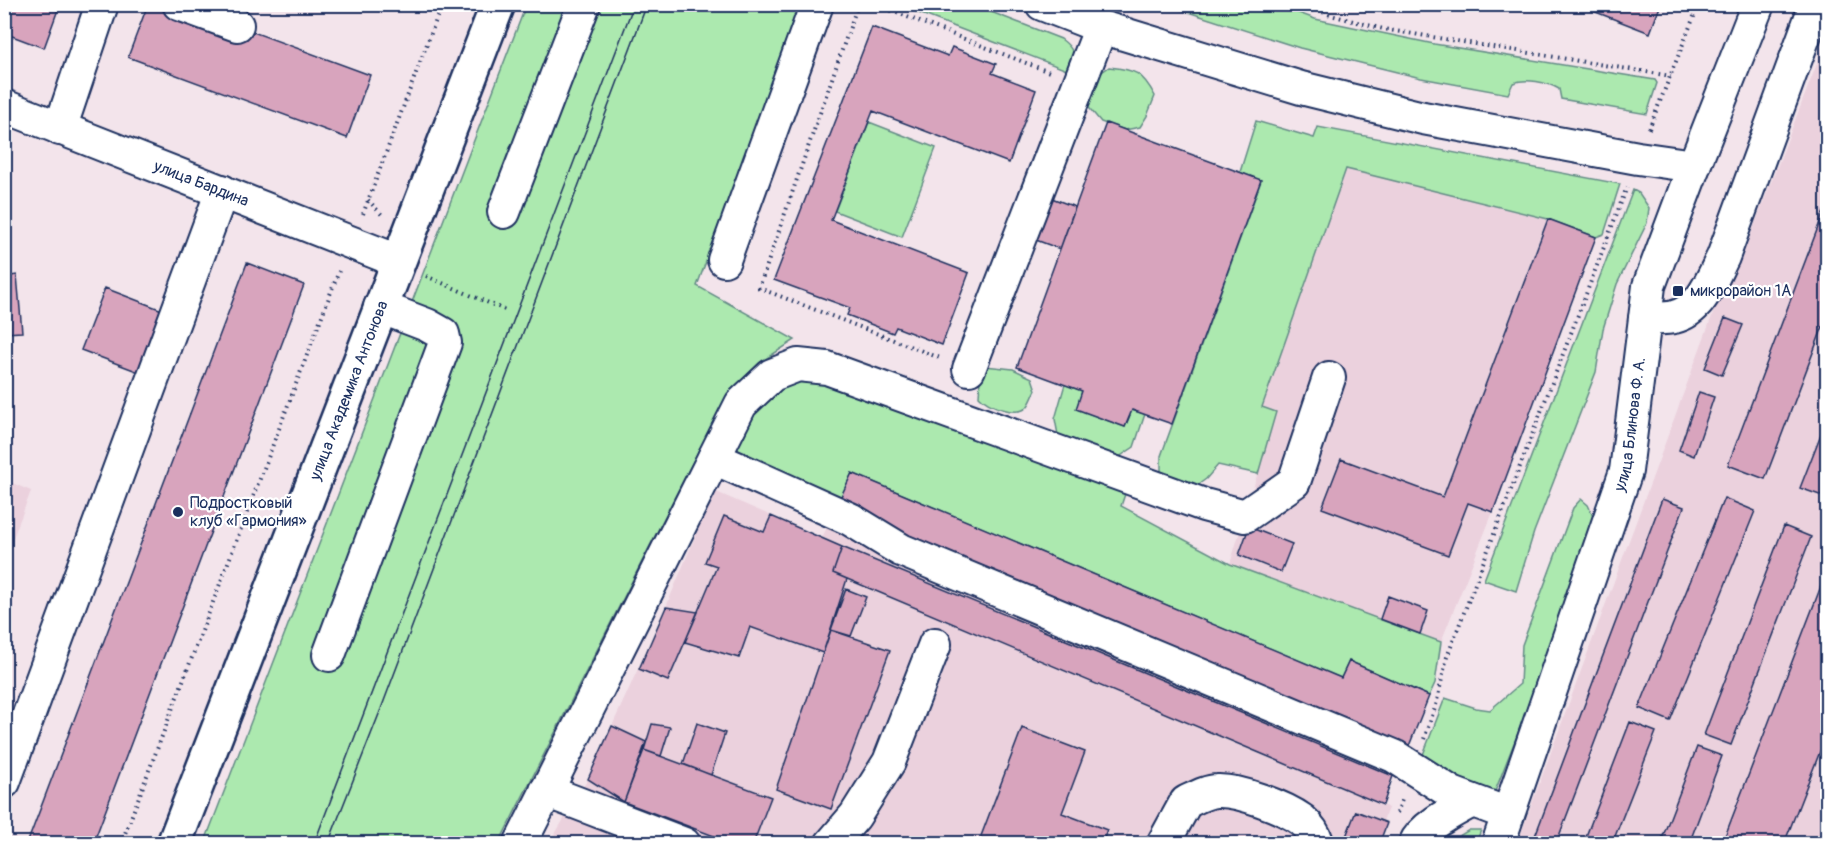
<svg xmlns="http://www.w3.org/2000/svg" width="1832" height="848" font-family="Pangolin,sans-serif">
	<rect width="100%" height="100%" fill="#f3e4eb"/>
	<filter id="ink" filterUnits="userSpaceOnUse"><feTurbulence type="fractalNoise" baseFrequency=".0167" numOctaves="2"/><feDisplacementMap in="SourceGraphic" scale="12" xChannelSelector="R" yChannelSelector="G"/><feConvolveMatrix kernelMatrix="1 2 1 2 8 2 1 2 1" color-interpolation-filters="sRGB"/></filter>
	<g filter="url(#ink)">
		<!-- built -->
		<path fill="#ebd1dd" d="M1827,38V843L1517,844L1732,262H1740Z
			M1346,169L1548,219L1596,237L1493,512L1441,642L1230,564L1276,413L1262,407Z
			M852,473L1341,677L1349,661L1429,696L1409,746L1393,776L1383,805L1388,808L1383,821L1387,823L1379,843L549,844L588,779L666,607L714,491L822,538Z
			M5,480L31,491L5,559Z"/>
		<!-- green -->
		<path fill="#ace9af" stroke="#648c86" stroke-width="1.5" d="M526,5H800L697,286L795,340L759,363L736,386L723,405L688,471L499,843L204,844Z
			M898,5H973L1061,39C1076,50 1074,55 1072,72Z
			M1166,5H1277L1315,19L1434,44L1655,80L1657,83L1647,114L1561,99L1559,89C1547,82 1526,78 1513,83L1508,94L1421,78L1300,48Z
			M1109,67C1136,70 1142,72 1155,96L1147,116L1140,127L1125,130L1101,122L1085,103L1099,74Z
			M1256,121L1314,138L1318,127L1620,184L1604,234L1596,237L1548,219L1346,169L1262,407L1276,412L1258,474L1218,465L1206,479L1192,489L1173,482L1161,472V456L1261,181L1240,172Z
			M869,122L936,148L902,237L835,211Z
			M1633,190L1639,193L1649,208L1647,223L1617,284L1603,329L1596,372L1534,532L1516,591L1484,580Z
			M985,366L1013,369L1032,378L1036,390C1033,395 1031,403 1027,407C1017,418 987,405 979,396L980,381Z
			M800,379H824L1127,488L1121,506L1230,564L1441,642L1435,683L1429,696L1349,661L1341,678L852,473L836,507L728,455L747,411L775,388Z
			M1065,384L1082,391L1077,409L1125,427L1132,410L1145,414L1134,447L1119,457L1058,435L1055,419Z
			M1581,499L1588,505L1595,520L1549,654L1494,794L1419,765L1445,698L1476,708L1490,710L1520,684L1522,645L1573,508Z
			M1469,830H1481L1476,843H1454L1459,836Z"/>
		<!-- building -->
		<path fill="#d8a4bd" stroke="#1b2f5e" stroke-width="1.5" d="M4,4H60L44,48L4,33Z
			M148,4H177L370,75L347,138L128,57Z
			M1575,4H1661L1650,33Z
			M872,27L948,56L952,47L996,64L992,73L1036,90L1009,163L873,111L831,220L969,273L942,345L896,327L893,333L847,315L850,308L774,280Z
			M1106,123L1261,180L1172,424L1132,410L1125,427L1076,409L1082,391L1017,367Z
			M1044,195L1075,207L1060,249L1028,237Z
			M1828,201V313L1765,479L1728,465Z
			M1548,219L1596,237L1493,512L1468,503L1448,555L1322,508L1341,459L1443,497Z
			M247,263L304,285L93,844H27Z
			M17,275L22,332L4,333V277Z
			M105,288L162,310L139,372L81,350Z
			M1725,318L1743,325L1722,375L1705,368Z
			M1699,392L1714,397L1694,456L1679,450Z
			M1828,416V498L1800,488Z
			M852,473L1341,678L1349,661L1429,696L1409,746L836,507Z
			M1724,498L1755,511L1670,721L1639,708Z
			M1662,499L1684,507L1556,844H1532Z
			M724,516L764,532L771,516L842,547L833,573L847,579L823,653L750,627L739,658L685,642L717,566L705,562Z
			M1784,526L1811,537L1731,745L1704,735Z
			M1249,527L1292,544L1281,572L1239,555Z
			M842,547L1393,776L1383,805L833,573Z
			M1828,568V731L1784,844H1722Z
			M846,589L866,597L851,636L831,630Z
			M1388,596L1428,611L1420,634L1380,619Z
			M666,607L698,612L668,681L639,669Z
			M831,630L890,650L831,809L776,789Z
			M1630,722L1656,732L1612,844H1583Z
			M697,723L725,733L711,775L683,764Z
			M652,724L670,727L661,756L644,750Z
			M612,726L646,742L624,802L588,779Z
			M1022,728L1085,752L1062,813L1107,830L1102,844H978Z
			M1697,747L1722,756L1689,844H1660Z
			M644,750L771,797L753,844H735L624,802Z
			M1356,811L1387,823L1379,844H1343Z"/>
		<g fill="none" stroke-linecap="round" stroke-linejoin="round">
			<defs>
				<g id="minor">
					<path d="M179,4L237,25"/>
					<path d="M1042,4L1101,27L1301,88L1423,118L1638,158L1694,166"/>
					<path id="s1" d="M4,106L398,261"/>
					<path d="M60,129L102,4"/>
					<path d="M504,212L584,4"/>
					<path d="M724,260L817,4"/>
					<path d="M1645,319C1655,318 1665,319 1674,317C1702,310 1711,280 1723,257L1816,4"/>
					<path d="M969,369L1101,27"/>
					<path d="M714,458L850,519L901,550L1394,756L1452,793L1508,814"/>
					<path d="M329,655L445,343L443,334L427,325L380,307"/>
					<path d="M4,782L222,191"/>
					<path d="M546,791L684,844"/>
					<path d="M520,844L741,404L772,375L798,365L827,368L1204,505L1245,516L1294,482L1329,378"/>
					<path d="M831,844L855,816L889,762L935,644"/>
					<path d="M1163,844L1186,802C1195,798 1207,791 1217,791C1239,790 1284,807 1302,820C1309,826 1315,835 1318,844"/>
					<path d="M1415,844C1422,826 1456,810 1472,801"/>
					<path id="s2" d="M1498,844L1626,471L1649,286L1694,166L1758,4"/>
				</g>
				<g id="major">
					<path id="s3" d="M174,844L498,4"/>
				</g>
			</defs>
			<!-- minor casing -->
			<use href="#minor" stroke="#1b2f5e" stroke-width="36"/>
			<!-- major casing -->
			<use href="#major" stroke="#1b2f5e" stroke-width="38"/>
			<!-- path -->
			<path stroke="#1b2f5e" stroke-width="4" stroke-dasharray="1.5 4.5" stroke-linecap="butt" d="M858,4L759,288L940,358
				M874,4L1052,73
				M1300,4L1331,15L1383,29L1671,76
				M1649,129L1699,4
				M368,200L384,217
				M363,214L442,4
				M426,276L505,310
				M1424,739L1436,705L1447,657L1627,187
				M1397,813L1403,797
				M121,844L339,271"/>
			<!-- minor -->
			<use href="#minor" stroke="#fff" stroke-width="32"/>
			<!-- major -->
			<use href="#major" stroke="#fff" stroke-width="33"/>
			<!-- tram -->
			<path stroke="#1b2f5e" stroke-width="1.5" d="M314,844L634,4
				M328,844L381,709L647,4"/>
		</g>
	</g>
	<!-- markers -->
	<g fill="#1b2f5e" stroke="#fff" stroke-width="2">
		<rect x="1672" y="285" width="12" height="12" rx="3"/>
		<circle cx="178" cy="512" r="6"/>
	</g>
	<g text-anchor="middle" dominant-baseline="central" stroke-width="4.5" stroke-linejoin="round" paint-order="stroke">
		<!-- street labels -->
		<g font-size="16" fill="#1b2f5e" stroke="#fff">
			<text stroke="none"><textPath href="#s1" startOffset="212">улица Бардина</textPath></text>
			<text stroke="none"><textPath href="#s3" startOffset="486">улица Академика Антонова</textPath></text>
			<text stroke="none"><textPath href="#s2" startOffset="441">улица Блинова Ф. А.</textPath></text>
		</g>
		<!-- poi labels -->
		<g font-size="16" fill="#1b2f5e" stroke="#fff" text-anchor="start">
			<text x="1690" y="291">микрорайон 1А</text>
			<text x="190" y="503">Подростковый<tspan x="190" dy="18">клуб «Гармония»</tspan></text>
		</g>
	</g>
	<!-- margin -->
	<rect width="1832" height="848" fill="none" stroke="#fff" stroke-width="24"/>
	<rect x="12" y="12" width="1808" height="824" fill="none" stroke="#1b2f5e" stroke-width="2" filter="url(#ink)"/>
</svg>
